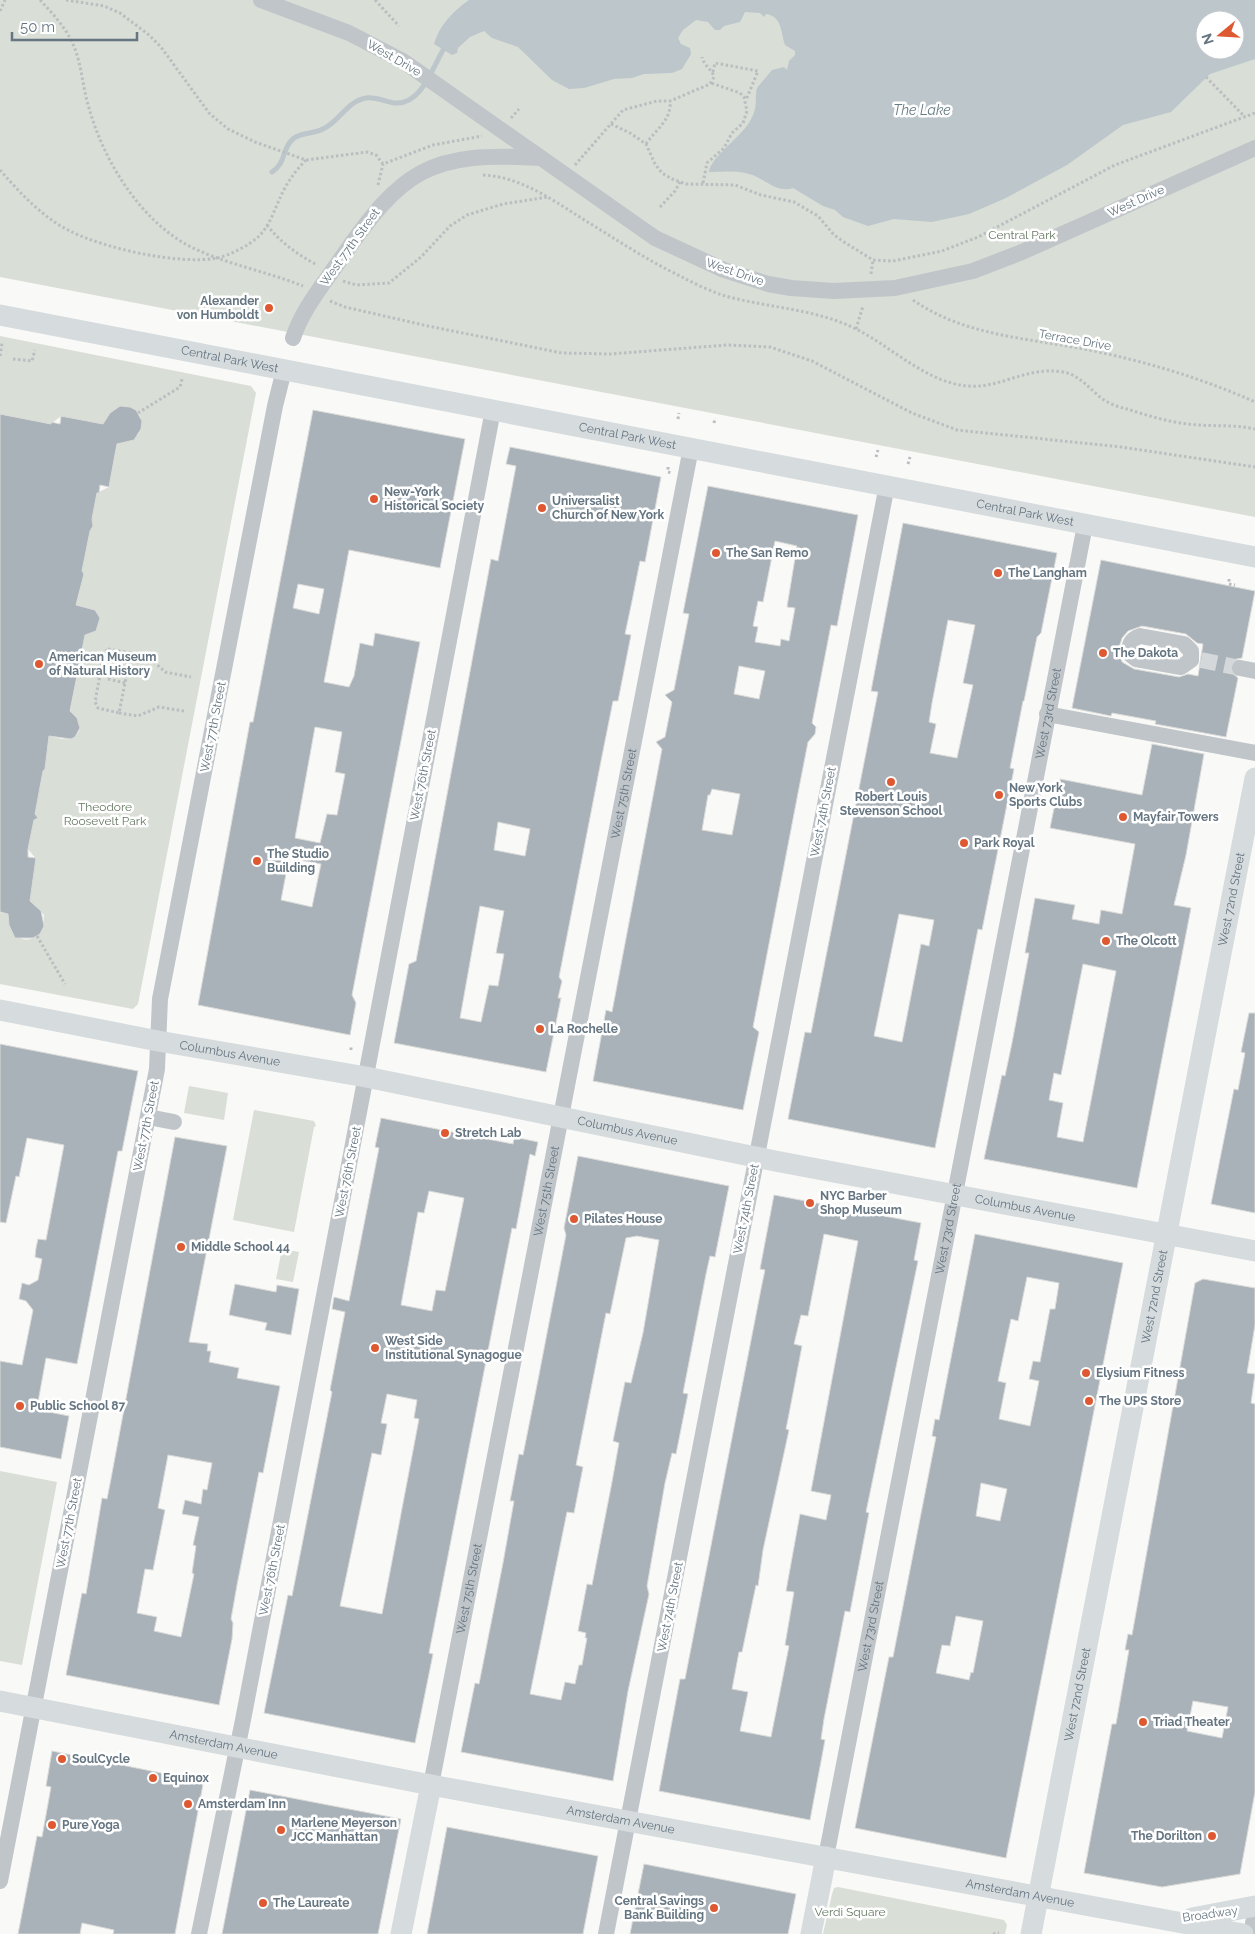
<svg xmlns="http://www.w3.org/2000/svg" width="1255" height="1934" font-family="Raleway,sans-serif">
	<rect width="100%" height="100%" fill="#f9f9f7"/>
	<!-- green -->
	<path fill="#d9ded6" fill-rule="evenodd" d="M0,0H1255V517L0,277ZM1205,20H1235V50H1205Z
		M0,336L251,386L256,393L138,1004L133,1009L0,984V913L10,914C8,937 28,950 43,929L44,915L36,906L29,903L36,859L28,849L49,736C62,739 74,744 80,729L77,718L70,713L85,634L96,631L100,618L95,610L76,605L84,575L82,571L90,528L93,526L91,522L97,493L109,487L118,441C137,444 150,426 136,410L124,406L110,413L106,425L61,416L51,424L0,414Z
		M189,1086L228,1093L224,1120L184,1113Z
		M254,1110L314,1121L316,1126L314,1127L294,1232L233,1220Z
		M282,1249L299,1252L293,1282L276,1279Z
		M0,1471L57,1482L22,1665L0,1661Z
		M838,1887L1004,1920L1007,1925L1005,1934H823L832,1894L834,1888Z"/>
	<!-- water -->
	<path fill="#bcc6cb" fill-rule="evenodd" d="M469,0H1255V59L1210,74L1171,112L1123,125L1067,165L1006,198L969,214L932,222L894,219L868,226L843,217L835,210L823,206L793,188C777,194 763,177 749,174C736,170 722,172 709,172C710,158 743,135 750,121C759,106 754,101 757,88L772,70L784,67L787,70L789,61L795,55V51L785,45C781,33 782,16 766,14L764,17L760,13L745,12L740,22L724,26L720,30H715L708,22L696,20L683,30L678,38L681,44L690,48L691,54L682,69L672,73L644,74L632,78L614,79L584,88L569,89L552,80L518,47L492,38L484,31L470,37L458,48L457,53L452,55L434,44C439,26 453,11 469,0ZM1205,20H1235V50H1205Z"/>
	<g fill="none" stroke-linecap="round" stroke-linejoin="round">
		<!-- stream -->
		<path stroke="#bcc6cb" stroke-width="5" d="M272,172C286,164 282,147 294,138C303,132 314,134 323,129C339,122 347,101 366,98C376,96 385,102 395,103C421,105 432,69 443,50"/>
	</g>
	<!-- building -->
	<path fill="#a9b2b8" stroke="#dbdbd9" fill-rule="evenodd" d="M120,406L130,407L136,410L142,421L141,429L134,440L117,444L109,487L100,485L99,493H97L92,519L93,526L90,531L82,571L84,574L76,605L95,610L100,618L96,631L85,635L74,691L70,711L77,718L80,728L75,737L71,739L49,736L45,769L43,771L35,814L38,818L34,820L28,849V857L36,858L30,901L41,911L44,926L40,934L33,938H15L9,925L8,914L0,912V414L51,424V422L60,424L61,416L103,424L110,413Z
		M313,410L465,439L440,568L349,550L324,682L349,687L354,676L360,643L373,646L375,633L420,642L352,995L356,1003L350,1035L198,1005L250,722H253ZM298,584L324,589L319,614L293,608ZM315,727L342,732L335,772L345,774L337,815L327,814L320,843L295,838ZM289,858L321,864L312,907L281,900Z
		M510,447L661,477L645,562L640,561L632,601L625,634L631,635L618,701H613L600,766L559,977L562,981L558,998H561L546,1072L394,1043L409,964L416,961L491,559L498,561L516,466L506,464ZM498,822L530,829L525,856L494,850ZM480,906L504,911L496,953L504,954L498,986L489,985L481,1022L460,1018Z
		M708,486L858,515L837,626L831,625L812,723L816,727L815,734L808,742L798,793L753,1027L759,1032L743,1110L593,1081L606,1010L612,1012L662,749L656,742L665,737L672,702L665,695L674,690L689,614L683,613ZM775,541L797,546L787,607L795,608L789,641L781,639L780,646L755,642L758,627L753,626L758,601L763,602ZM739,666L765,671L759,699L734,694ZM712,789L740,794L732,835L702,830L708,795H710Z
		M903,523L1057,553L1041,633L1037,637L1024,701H1023L1010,768L1014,769L982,930L978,929L935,1148L788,1119L805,1032L811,1033L874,712L878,692L871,691ZM948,620L975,625L963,683L973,685L957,758L930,753L936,724L929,722L932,703ZM899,914L934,920L929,946L921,944L902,1042L874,1036Z
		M1101,560L1255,591L1242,658L1236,659L1230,666L1231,672L1238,678L1226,737L1155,724L1156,721L1112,713L1111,716L1072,708ZM1142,626L1186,634L1197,643L1203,644L1198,676L1188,674L1179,677L1134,669L1122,662L1119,648L1122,638L1128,631Z
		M1152,744L1204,754L1186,855L1174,905L1191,908L1137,1188L984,1159L1002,1075L1005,1076L1012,1043L1029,953H1025L1035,898L1075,905L1072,919L1099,924L1101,910L1122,914L1135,844L1050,828L1060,779L1142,795ZM1083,964L1116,971L1083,1142L1057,1137L1063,1103L1049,1100L1054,1073L1061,1075Z
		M1249,1013H1255V1213L1211,1204L1234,1089L1238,1090L1245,1053L1241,1052Z
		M0,1044L138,1071L122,1151H118L77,1364L46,1358L38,1402H41L39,1410L69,1416L61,1459L0,1447V1361L22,1365L33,1310L26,1301L19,1299L22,1283L29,1285L38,1280L42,1259L35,1257L36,1248L38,1239L46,1240L64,1145L27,1138L19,1177L16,1176L6,1223L0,1222Z
		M381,1118L513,1144L514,1137L538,1142L535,1156L530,1154L516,1229L512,1228L429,1653L433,1654L415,1743L264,1713L288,1595L292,1596L332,1392L330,1390L345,1312L332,1309L334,1297L349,1301L379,1148L375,1147ZM429,1191L464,1198L445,1291L436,1290L432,1311L401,1305L418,1212L424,1213ZM387,1394L417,1400L414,1418L419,1419L382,1614L340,1606L372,1453L381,1455L387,1424L381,1423Z
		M175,1137L227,1146L189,1342L208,1344L207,1351H211L209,1362L239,1368L237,1378L280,1386L263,1473L259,1472L237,1585L231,1619L233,1623L232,1639L219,1705L66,1675L82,1593L86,1594L102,1498L107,1499L110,1484ZM168,1455L212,1463L207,1490L203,1489L201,1504L185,1500L182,1514L199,1517L193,1545L196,1546L192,1573L194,1574L181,1637L154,1631L157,1617L137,1613L145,1569L153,1570L165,1510L158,1508Z
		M578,1156L729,1186L715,1257L710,1256L706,1274L683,1393L688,1394L676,1454L672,1453L665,1483L647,1586L649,1594L628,1691L613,1781L461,1752L475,1683L479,1684L503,1563L514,1501H510L519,1454L523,1455L538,1380L566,1235L564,1228ZM637,1236L659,1240L643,1333L631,1383L625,1382L613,1441L619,1443L612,1482L592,1585L587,1584L578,1631L586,1633L585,1638H587L582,1665H579L575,1684L565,1682L561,1700L530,1694L567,1512L574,1513L583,1467L576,1465L606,1313L610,1314L626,1238Z
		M774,1195L921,1223L914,1260L918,1261L866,1512L869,1513L850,1612L845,1611L824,1719L821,1739L825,1740L810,1820L659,1791L680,1679H685L762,1284L765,1270L760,1269ZM824,1234L858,1241L811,1491L831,1495L826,1520L800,1514L786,1591L794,1592L785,1645L789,1646L771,1737L740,1731L748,1692L732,1689L739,1652H742L756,1585L758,1586L763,1550L789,1430L786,1429L788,1419L802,1346L794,1344L801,1315L808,1316Z
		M975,1234L1123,1263L1006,1858L855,1828L889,1657H893L936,1437L932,1436L935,1419L939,1420ZM1027,1277L1059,1283L1055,1309H1050L1040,1362L1033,1361L1029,1379L1039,1381L1030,1426L999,1419L1006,1383L998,1381L1011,1319L1018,1321ZM981,1483L1007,1489L1000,1521L976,1516ZM956,1616L983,1621L973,1673L971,1672L969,1680L936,1673L942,1645L950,1646Z
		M1203,1279L1255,1288V1325L1247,1373L1255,1374L1251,1403L1255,1404V1792L1240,1874L1162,1887L1084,1873L1112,1724H1116L1129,1650H1125L1128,1634L1132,1635L1195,1283ZM1193,1701L1228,1707L1222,1738L1187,1731Z
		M235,1284L276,1292L277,1285L299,1289L291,1335L265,1330L267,1323L229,1315Z
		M52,1751L186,1778V1775L204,1779L175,1934H113L114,1930L82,1923L80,1934H18L37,1836L42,1837L51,1787L46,1786Z
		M250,1790L401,1819L378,1934H222Z
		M447,1827L598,1856L583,1934H427Z
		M644,1864L796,1894L788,1934H630Z"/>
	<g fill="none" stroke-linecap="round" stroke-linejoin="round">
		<!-- minor-tunnel -->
		<path stroke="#d4d8da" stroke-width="16" stroke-dasharray="16 8" stroke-linecap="butt" d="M1201,660L1240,668"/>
		<!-- path -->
		<path stroke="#bbbec1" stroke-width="3" stroke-dasharray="2.5 2.5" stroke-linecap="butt" d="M40,0C54,15 68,30 75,49C82,68 83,89 89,108C104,162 142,224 195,249C230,265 268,272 303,286
			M66,0L104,6L120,13L149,35L161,47L209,113L228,129L255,142L306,160L367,152L376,155L383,164L433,145L482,136
			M375,0L399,26
			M0,11L5,0
			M713,72L715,63L758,71L746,100
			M1206,77L1245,117
			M511,118L519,109
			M611,124L630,133L646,144L655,164L662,173L672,179L686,184L735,185L761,195L794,202L818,216L834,235L844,242L873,260L893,261L942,251L978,237L1115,165L1255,113
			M646,144C655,130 672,120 670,101
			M575,165L623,110L657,101H670L710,84L714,77C712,69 704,66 702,57
			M0,170C20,193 44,219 72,232C107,249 179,265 217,258C230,255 248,246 258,237C269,227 274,211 280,198C286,184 295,171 306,160
			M483,175C522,177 554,201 586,221C617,240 647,260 680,276C693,283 708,290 722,295C766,308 814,308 856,329C892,347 927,383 968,386C1000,389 1026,366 1063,372C1079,375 1088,387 1100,397C1107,403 1118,407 1127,409C1146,415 1168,422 1188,424C1210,427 1233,424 1255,429
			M703,183L707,163L724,148L732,133L743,123L747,111L744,97L740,93L711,83
			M378,185L383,164
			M660,207L675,191L680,182
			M267,225C281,243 297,254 317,265
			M871,274L873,260
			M343,281L356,285L389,283L421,257L450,226L467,215L503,204L548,197
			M913,300C963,335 1025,338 1084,349C1144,361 1199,377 1255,402
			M330,301L345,307L428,326L562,353L610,354L727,345L770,347L812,361L912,413L957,430L1121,447L1255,467
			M856,329L863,306
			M0,356L2,343
			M13,359L32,361L35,350
			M138,413L180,387L182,379
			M678,419L679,413
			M714,423L715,418
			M876,457L878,450
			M908,464L910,457
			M668,467V472L672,473
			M1229,579V584L1235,585
			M108,649L131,653L119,713L98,708L95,702L104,653Z
			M131,653L150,658L165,672L191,677
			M77,673L99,677
			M108,679L125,683
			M119,713L138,716L159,707L184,711
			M37,936L65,984
			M351,1050V1046
			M993,1934L999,1933"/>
		<!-- minor -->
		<g stroke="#c0c5c9" stroke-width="16">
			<path d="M261,0L349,33L403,61L655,238L724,270L768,284L791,288L834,291L895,288L973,271L1022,252L1255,148"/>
			<path d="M293,338C303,308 323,285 340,260C403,169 429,151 541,158"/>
			<path d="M1140,636L1184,644L1191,651V660L1181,667L1136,659L1131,655C1127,646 1131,639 1140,636Z"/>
			<path d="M1240,668L1255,671"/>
			<path d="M1047,714L1255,753"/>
			<path d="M148,1117L174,1122"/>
			<path id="s1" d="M431,1785L691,448"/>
			<path id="s2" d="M826,1857L1085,525"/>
			<path d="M0,1881L157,1069L160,999L275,406L284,370"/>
			<path d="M199,1934L243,1720L493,410"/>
			<path d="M606,1934L887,485"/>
			<path d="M1251,1934L1255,1913"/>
		</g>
		<!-- major -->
		<g stroke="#d6dbde" stroke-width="21">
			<path id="s3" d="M0,315L1255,557"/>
			<path id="s4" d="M0,1010L158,1041L366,1077L775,1161L1255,1251"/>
			<path id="s5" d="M0,1701L431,1785L1243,1934"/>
			<path d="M1192,1918L1255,1906"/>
			<path d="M401,1934L431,1785"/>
			<path d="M811,1934L826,1857"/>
			<path id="s6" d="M1031,1934L1255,778"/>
		</g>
	</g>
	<!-- markers -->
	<g fill="#de5932" stroke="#fff" stroke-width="2">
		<circle cx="269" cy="308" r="5"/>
		<circle cx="374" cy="499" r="5"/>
		<circle cx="542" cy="508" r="5"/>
		<circle cx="716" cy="553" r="5"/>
		<circle cx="998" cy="573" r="5"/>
		<circle cx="1103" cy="653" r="5"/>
		<circle cx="39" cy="664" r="5"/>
		<circle cx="891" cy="782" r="5"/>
		<circle cx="999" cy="795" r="5"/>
		<circle cx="1123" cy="817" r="5"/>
		<circle cx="964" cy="843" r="5"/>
		<circle cx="257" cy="861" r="5"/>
		<circle cx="1106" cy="941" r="5"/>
		<circle cx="540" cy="1029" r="5"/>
		<circle cx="445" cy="1133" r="5"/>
		<circle cx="810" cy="1203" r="5"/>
		<circle cx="574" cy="1219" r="5"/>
		<circle cx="181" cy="1247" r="5"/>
		<circle cx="375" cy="1348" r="5"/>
		<circle cx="1086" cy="1373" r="5"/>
		<circle cx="1089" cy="1401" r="5"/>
		<circle cx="20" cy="1406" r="5"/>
		<circle cx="1143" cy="1722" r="5"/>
		<circle cx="62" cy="1759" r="5"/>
		<circle cx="153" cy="1778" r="5"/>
		<circle cx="188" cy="1804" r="5"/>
		<circle cx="52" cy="1825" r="5"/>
		<circle cx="281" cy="1830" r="5"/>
		<circle cx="1212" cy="1836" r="5"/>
		<circle cx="263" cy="1903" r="5"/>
		<circle cx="714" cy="1908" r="5"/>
	</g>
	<g text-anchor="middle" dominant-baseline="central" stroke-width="5" stroke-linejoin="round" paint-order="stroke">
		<!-- street labels -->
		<g font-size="12" fill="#657581" stroke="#fff">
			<text transform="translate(394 58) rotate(30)">West Drive</text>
			<text transform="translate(1136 201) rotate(-24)">West Drive</text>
			<text transform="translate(350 247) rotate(-54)">West 77th Street</text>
			<text transform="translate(735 272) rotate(19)">West Drive</text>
			<text transform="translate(1075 340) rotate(10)">Terrace Drive</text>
			<text stroke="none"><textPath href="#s3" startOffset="234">Central Park West</textPath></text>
			<text stroke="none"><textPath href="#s3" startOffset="639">Central Park West</textPath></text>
			<text stroke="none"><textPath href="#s3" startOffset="1044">Central Park West</textPath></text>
			<text stroke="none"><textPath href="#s2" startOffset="1165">West 73rd Street</textPath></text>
			<text transform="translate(213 727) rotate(-79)">West 77th Street</text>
			<text transform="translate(423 775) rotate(-79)">West 76th Street</text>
			<text stroke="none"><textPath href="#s1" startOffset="1010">West 75th Street</textPath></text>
			<text transform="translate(823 812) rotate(-79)">West 74th Street</text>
			<text stroke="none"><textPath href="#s6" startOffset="1054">West 72nd Street</textPath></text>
			<text stroke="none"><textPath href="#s4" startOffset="234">Columbus Avenue</textPath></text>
			<text transform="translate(146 1126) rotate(-79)">West 77th Street</text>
			<text stroke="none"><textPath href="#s4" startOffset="639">Columbus Avenue</textPath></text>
			<text transform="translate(348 1172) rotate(-79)">West 76th Street</text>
			<text stroke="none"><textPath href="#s1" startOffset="605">West 75th Street</textPath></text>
			<text stroke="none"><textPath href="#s4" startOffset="1044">Columbus Avenue</textPath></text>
			<text transform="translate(746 1209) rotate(-79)">West 74th Street</text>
			<text stroke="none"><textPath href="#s2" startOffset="640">West 73rd Street</textPath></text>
			<text stroke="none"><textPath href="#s6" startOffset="649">West 72nd Street</textPath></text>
			<text transform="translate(69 1523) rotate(-79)">West 77th Street</text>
			<text transform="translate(272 1570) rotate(-79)">West 76th Street</text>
			<text stroke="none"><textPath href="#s1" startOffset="200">West 75th Street</textPath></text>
			<text transform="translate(670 1607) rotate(-79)">West 74th Street</text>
			<text stroke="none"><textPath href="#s2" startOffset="235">West 73rd Street</textPath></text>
			<text stroke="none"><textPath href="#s6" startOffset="244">West 72nd Street</textPath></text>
			<text stroke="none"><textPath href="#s5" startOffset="228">Amsterdam Avenue</textPath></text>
			<text stroke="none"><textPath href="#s5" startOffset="632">Amsterdam Avenue</textPath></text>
			<text stroke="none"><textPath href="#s5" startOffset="1038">Amsterdam Avenue</textPath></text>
			<text transform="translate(1210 1914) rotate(-8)">Broadway</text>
		</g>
		<!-- park labels -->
		<g font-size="12" fill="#677964" stroke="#fff">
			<text x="1022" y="235">Central Park</text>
			<text x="105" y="807">Theodore<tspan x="105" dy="14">Roosevelt Park</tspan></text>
			<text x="850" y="1912">Verdi Square</text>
		</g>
		<!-- poi labels -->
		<g font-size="12" font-weight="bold" fill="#657581" stroke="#fff" text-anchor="start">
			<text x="259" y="301" text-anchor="end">Alexander<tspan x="259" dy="14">von Humboldt</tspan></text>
			<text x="384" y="492">New-York<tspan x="384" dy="14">Historical Society</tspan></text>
			<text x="552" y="501">Universalist<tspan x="552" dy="14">Church of New York</tspan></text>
			<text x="726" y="553">The San Remo</text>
			<text x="1008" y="573">The Langham</text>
			<text x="1113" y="653">The Dakota</text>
			<text x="49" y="657">American Museum<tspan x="49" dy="14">of Natural History</tspan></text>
			<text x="1009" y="788">New York<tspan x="1009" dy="14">Sports Clubs</tspan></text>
			<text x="891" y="797" text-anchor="middle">Robert Louis<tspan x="891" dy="14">Stevenson School</tspan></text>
			<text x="1133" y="817">Mayfair Towers</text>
			<text x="974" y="843">Park Royal</text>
			<text x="267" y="854">The Studio<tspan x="267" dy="14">Building</tspan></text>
			<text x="1116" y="941">The Olcott</text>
			<text x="550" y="1029">La Rochelle</text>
			<text x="455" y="1133">Stretch Lab</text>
			<text x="820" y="1196">NYC Barber<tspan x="820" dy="14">Shop Museum</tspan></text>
			<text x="584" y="1219">Pilates House</text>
			<text x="191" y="1247">Middle School 44</text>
			<text x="385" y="1341">West Side<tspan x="385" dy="14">Institutional Synagogue</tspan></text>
			<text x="1096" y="1373">Elysium Fitness</text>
			<text x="1099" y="1401">The UPS Store</text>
			<text x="30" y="1406">Public School 87</text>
			<text x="1153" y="1722">Triad Theater</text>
			<text x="72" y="1759">SoulCycle</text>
			<text x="163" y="1778">Equinox</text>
			<text x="198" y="1804">Amsterdam Inn</text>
			<text x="291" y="1823">Marlene Meyerson<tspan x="291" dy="14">JCC Manhattan</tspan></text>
			<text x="62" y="1825">Pure Yoga</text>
			<text x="1202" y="1836" text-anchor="end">The Dorilton</text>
			<text x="704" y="1901" text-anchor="end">Central Savings<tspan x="704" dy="14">Bank Building</tspan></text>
			<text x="273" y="1903">The Laureate</text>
		</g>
		<!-- water labels -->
		<g font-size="14" font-style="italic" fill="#657a82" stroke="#fff">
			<text x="922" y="110">The Lake</text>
		</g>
	</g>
	<!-- north arrow -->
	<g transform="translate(1220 35) rotate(252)"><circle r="24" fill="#ffffff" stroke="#c1c8cd"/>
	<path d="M0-4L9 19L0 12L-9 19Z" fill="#de5932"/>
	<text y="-8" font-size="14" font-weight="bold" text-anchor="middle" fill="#657581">N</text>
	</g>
	<!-- scale -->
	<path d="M12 32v8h125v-8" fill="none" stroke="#657581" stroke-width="2.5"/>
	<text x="20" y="32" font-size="15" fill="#657581" stroke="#ffffff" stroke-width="4" paint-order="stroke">50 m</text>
</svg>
